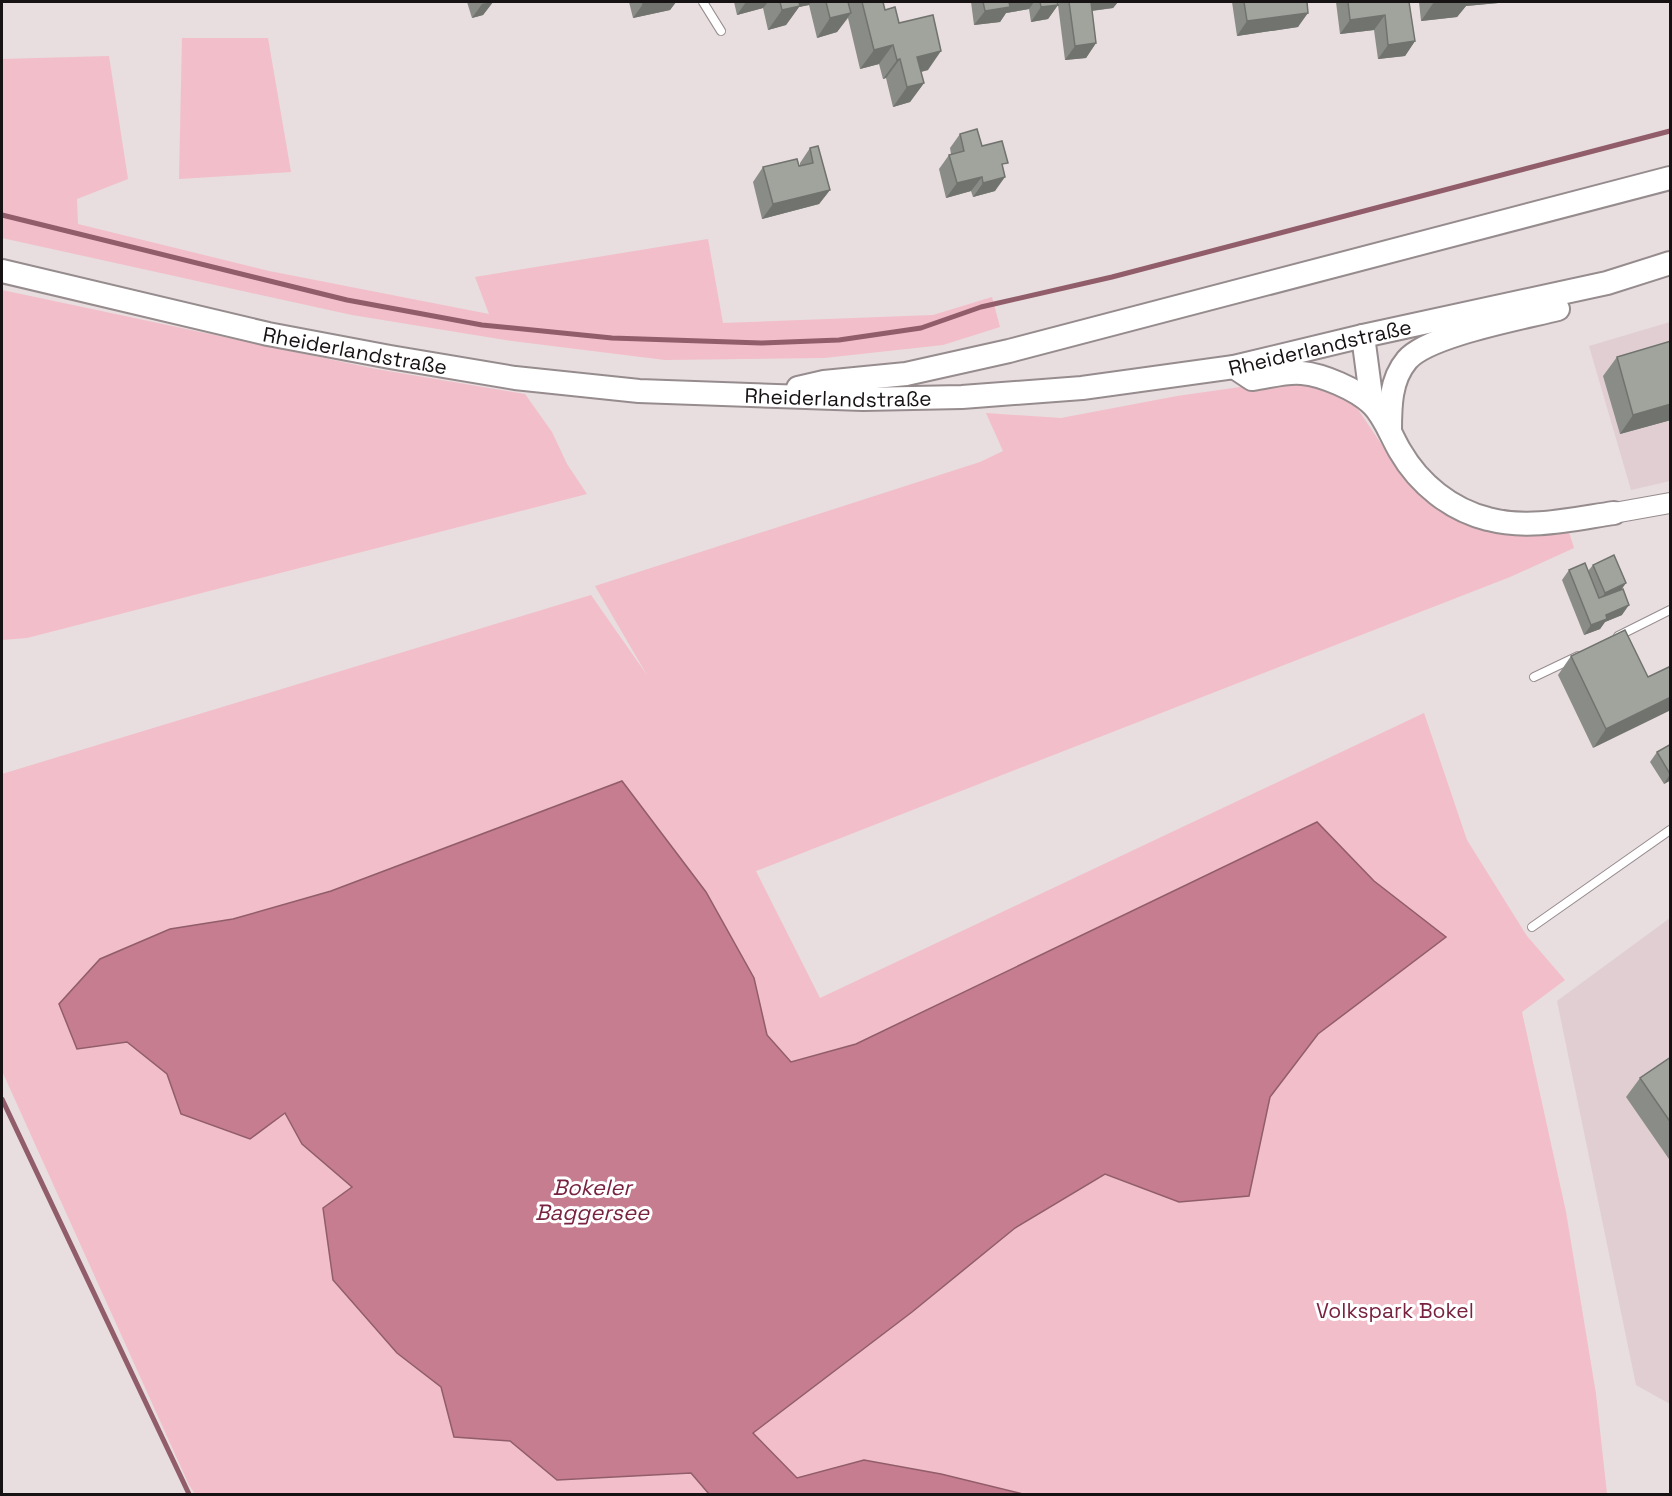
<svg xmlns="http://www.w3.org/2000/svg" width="1672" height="1496" font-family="'Space Grotesk',sans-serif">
	<rect width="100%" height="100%" fill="#e8dddf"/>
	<!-- built -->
	<path fill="#e1ced2" d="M1670,322V481L1631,490L1589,346Z
		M1670,918V1404L1636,1385L1557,1001Z"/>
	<!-- green -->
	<path fill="#f2beca" d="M182,38H268L291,172L179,179Z
		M109,56L128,179L77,199L78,224L269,271L489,314L475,277L708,239L723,323L933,315L992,297L1000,327L943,345L824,358L665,360L512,341L352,315L2,238V59Z
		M2,290L376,369L525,394L552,432L567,464L587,494L27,638L2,640Z
		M1282,381H1301L1333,391L1357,408L1407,482L1430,502L1480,528L1508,534L1569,532L1574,548L1510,577L756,871L820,998L1424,713L1467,840L1527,936L1565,980L1522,1012L1566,1212L1596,1394L1607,1494H1023L941,1474L865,1460L797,1478L753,1433L912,1312L1015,1228L1105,1174L1179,1201L1249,1196L1270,1097L1318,1034L1445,937L1374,881L1316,823L856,1044L790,1062L767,1035L754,978L706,892L622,781L331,891L233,919L170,929L127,1042L167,1074L181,1114L285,1113L302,1144L352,1187L397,1353L441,1387L454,1437L510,1441L557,1480L691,1472L709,1494H195L189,1485L2,1071V774L591,595L647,675L595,586L980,462L1003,451L986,413L1061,418L1177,396Z"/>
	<!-- water -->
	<path fill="#c57d8f" stroke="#915d6a" stroke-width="1.5" d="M622,781L706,892L754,978L767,1035L791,1062L856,1044L1317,822L1374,881L1446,937L1318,1034L1270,1097L1249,1196L1179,1202L1105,1174L1015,1228L912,1312L753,1433L797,1478L864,1460L941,1474L1023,1494H709L691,1473L557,1480L510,1441L454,1437L441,1387L397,1353L333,1280L323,1208L352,1187L302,1144L285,1113L250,1139L181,1114L167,1074L127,1042L77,1049L59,1004L100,959L170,929L233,919L331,891Z"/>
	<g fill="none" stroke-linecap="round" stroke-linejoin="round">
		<!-- stream -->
		<path stroke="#915d6a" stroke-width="5" d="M2,215L347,300L482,325L612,338L761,343L839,340L921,328L981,307L1112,277L1670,131
			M2,1099L189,1494"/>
		<defs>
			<path id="service" d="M703,2L721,31
				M1618,636L1670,610
				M1534,677L1578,656
				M1532,927L1670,830"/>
			<path id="tertiary" d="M1614,513L1670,503"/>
			<g id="secondary">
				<path id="s1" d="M2,271L268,334L390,357L515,378L639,391L863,399L962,397L1082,388L1234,367L1363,336L1607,283L1670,263"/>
				<path d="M1363,336L1372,404"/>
				<path d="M1234,367L1252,379C1268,377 1287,371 1302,373C1323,375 1356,389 1372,404C1385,417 1391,436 1400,451C1419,484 1451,510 1488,519C1529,530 1573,519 1614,513"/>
				<path d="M798,388L824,382L906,374L1009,351L1670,178"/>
				<path d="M1390,431C1390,407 1390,380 1407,360C1428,335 1523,318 1558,309"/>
			</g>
		</defs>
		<!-- service casing -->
		<use href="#service" stroke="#968c8e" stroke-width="10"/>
		<!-- tertiary casing -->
		<use href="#tertiary" stroke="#968c8e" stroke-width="22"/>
		<!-- secondary casing -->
		<use href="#secondary" stroke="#968c8e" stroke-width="26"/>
		<!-- service -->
		<use href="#service" stroke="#fff" stroke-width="8"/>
		<!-- tertiary -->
		<use href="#tertiary" stroke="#fff" stroke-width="20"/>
		<!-- secondary -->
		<use href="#secondary" stroke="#fff" stroke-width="22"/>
	</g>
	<!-- wall -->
	<path fill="#8a8d87" d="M467,2H493L483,15L472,18Z
		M629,2H676L670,10L633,18Z
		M734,2H883L885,10L899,23L928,70L921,72L924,83L910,102L893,107L886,78L883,79L879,64L860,69L848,18L837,32L817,38L809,5L799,7L786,25L768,30L763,8L737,15Z
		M971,2H1057L1058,4L1059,2H1118L1113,8L1092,11L1096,43L1086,58L1065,60L1058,5L1048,19L1031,22L1029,9L1006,13L1000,22L974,25Z
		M1232,2H1307L1298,27L1237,36Z
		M1336,2H1409L1415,41L1405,56L1378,59L1374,30L1340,34Z
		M1419,2H1509L1466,6L1457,17L1421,21Z
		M960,134L982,146L1003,169L995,191L973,197L971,191L946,198L939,169L949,155L951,154L950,148Z
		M810,148L830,190L819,204L762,219L753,182L763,167L800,166V163Z
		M1617,357L1671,420L1620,434L1603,376Z
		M1593,565L1622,589V615L1605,622L1600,629L1584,635L1562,580L1569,570L1588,571Z
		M1571,656L1648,677L1593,748L1558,675Z
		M1671,744V780L1664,784L1650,762L1657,752Z
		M1671,1057V1162L1626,1097L1640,1078Z"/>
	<!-- shaded-wall -->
	<path fill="#70736e" d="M491,2H493L483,15L472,18L482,4Z
		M653,2H676L670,10L633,18L643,4Z
		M746,2H768L763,8L737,15Z
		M790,2H811L809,5L799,7L786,25L768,30L782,10Z
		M1007,2H1034L1029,9L1006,13L1000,22L974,25L985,11Z
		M1088,2H1118L1113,8L1081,12Z
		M1434,2H1509L1466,6L1457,17L1421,21Z
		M1058,5L1048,19L1031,22L1041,7Z
		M851,13L837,32L817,38L830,18Z
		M1308,13L1298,27L1237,36L1247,21Z
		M1385,15L1374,30L1340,34L1350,20Z
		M1415,41L1405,56L1378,59L1388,45Z
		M1096,43L1086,58L1065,60L1075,46Z
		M893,45L879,64L860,69L874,50Z
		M941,51L928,70L904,76L917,57Z
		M900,59L886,78L883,79L897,60Z
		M924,83L910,102L893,107L907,87Z
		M982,177L971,191L946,198L957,183Z
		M1005,177L995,191L973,197L983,183Z
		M830,190L819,204L762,219L773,204Z
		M1671,404V420L1620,434L1633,415Z
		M1626,583L1619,593L1598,602L1605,593Z
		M1629,605L1622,615L1605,622L1600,629L1584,635L1591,625L1606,615Z
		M1671,697V710L1593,748L1606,729Z
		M1670,774L1671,780L1664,784Z"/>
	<!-- building -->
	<path fill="#a0a49d" stroke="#70736e" stroke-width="1.5" d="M643,2H653L643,4Z
		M780,2H799L800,6L782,10Z
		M826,2H848L851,13L830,18Z
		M862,2H883L885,10L895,7L899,23L933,15L941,51L917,57L924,83L907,87L900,59L897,60L893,45L874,50Z
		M983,2H1009L1010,7L985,11Z
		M1040,2H1057L1058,5L1041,7Z
		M1069,2H1091L1096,43L1075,46Z
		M1244,2H1307L1308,13L1247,21Z
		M1348,2H1409L1415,41L1388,45L1385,15L1350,20Z
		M977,129L982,146L1002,141L1008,163L1002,164L1005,177L983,183L982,177L957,183L949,155L964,151L960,134Z
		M818,146L830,190L773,204L763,167L797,159L799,166L813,163L810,148Z
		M1671,341V404L1633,415L1617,357Z
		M1614,555L1626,583L1605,593L1593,565Z
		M1585,563L1599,598L1623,589L1629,605L1606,615L1607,619L1591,625L1569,570Z
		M1625,630L1648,677L1671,666V697L1606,729L1571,656Z
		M1671,744V774H1670L1657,752Z
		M1671,1057V1123L1640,1078Z"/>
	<g text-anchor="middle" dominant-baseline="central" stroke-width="6" stroke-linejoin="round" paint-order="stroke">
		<!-- street labels -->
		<g font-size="21" fill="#171314" stroke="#fff">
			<text stroke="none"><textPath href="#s1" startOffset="1334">Rheiderlandstraße</textPath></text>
			<text stroke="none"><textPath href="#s1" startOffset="362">Rheiderlandstraße</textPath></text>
			<text stroke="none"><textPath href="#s1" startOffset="848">Rheiderlandstraße</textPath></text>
		</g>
		<!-- park labels -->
		<g font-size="21" fill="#782240" stroke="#fff">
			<text x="1395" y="1310">Volkspark Bokel</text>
		</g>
		<!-- water labels -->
		<g font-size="22" font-style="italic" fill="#792341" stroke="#fff">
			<text x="592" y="1187">Bokeler<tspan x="592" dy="25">Baggersee</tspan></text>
		</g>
	</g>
	<!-- border -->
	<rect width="1672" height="1496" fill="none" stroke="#171314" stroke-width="6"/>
</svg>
